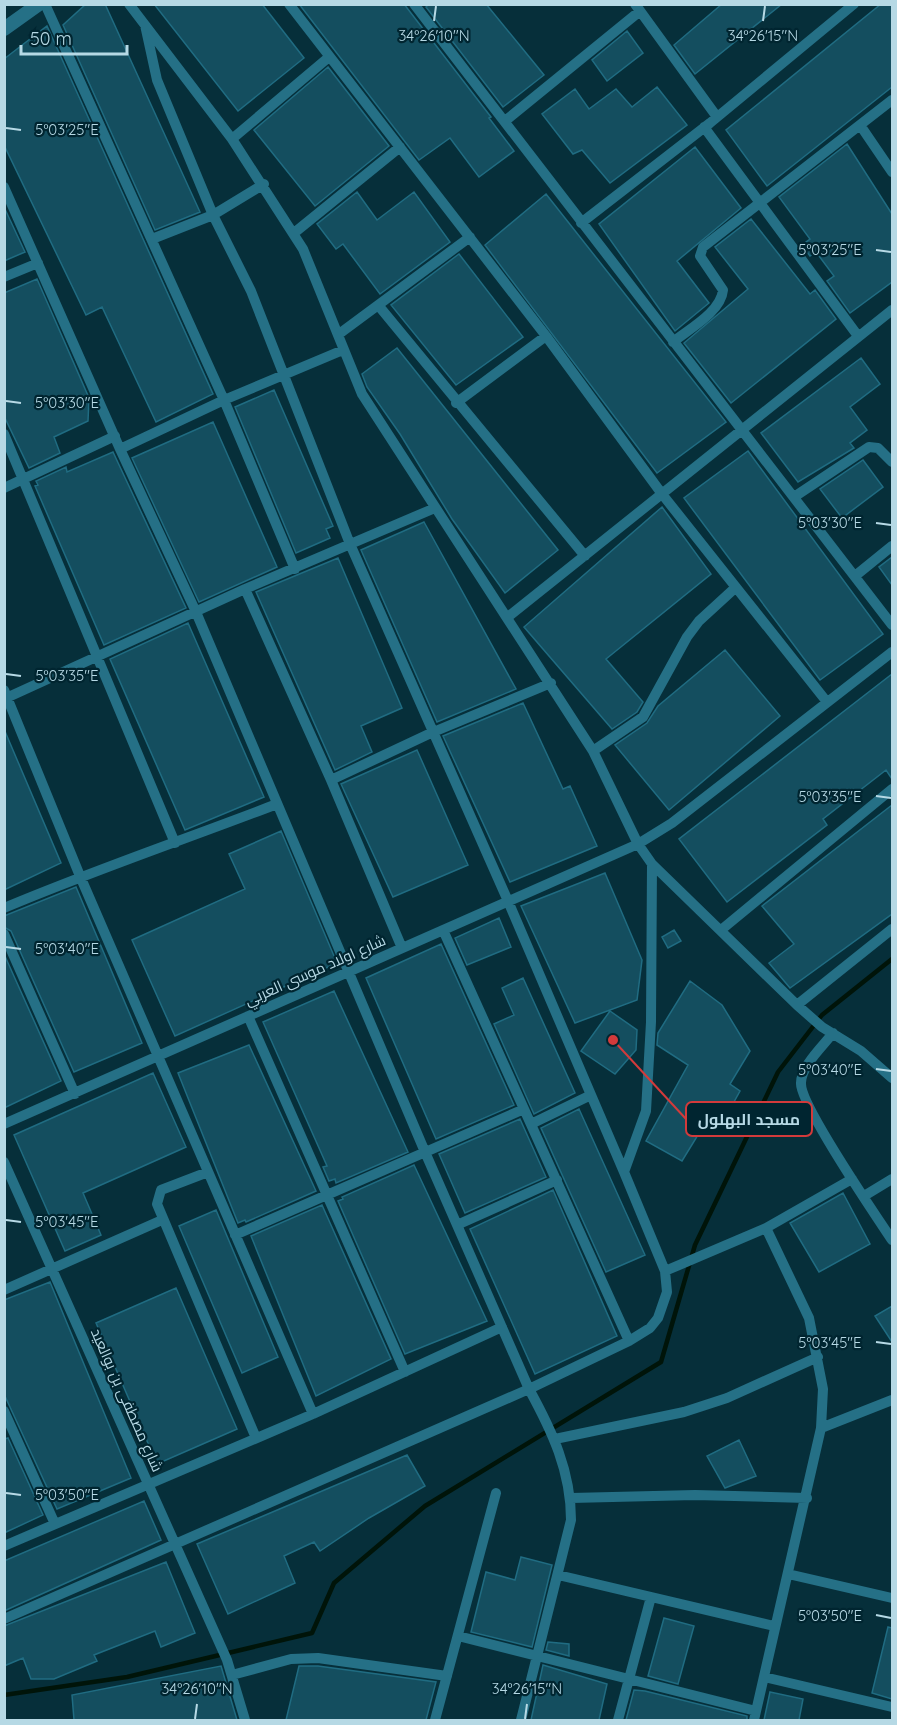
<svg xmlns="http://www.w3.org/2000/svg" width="897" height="1725" font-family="Quicksand,Cairo,sans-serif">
	<rect width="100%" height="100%" fill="#062f3a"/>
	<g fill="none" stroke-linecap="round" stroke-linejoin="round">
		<!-- stream -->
		<path stroke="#001409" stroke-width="4.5" d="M4,1695L127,1677L312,1633L334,1583L425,1506L661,1362L695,1245L778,1072L822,1015L892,959"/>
	</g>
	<!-- building -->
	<path fill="#144e5f" stroke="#206c82" stroke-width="1.5" d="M86,4H105L200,212L155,230L63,25Z
		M154,4H262L304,58L238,111Z
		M299,4H404L491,117L489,118L514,151L479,177L450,138L419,160Z
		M429,4H486L544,75L503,107L426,7Z
		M722,4H782L695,74L674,45Z
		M881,4H892V87L767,186L726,130Z
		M47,26L213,394L156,422L102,307L86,315L4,145V59Z
		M627,31L643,53L607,81L592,60Z
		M328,67L389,146L315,206L254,130Z
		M657,87L687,125L610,183L582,150L573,154L542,114L575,89L589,109L616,89L632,107Z
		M847,144L892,214V282L850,313L827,281L834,276L816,252L810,256L802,245L810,239L779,197Z
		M695,147L741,208L677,261L709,303L675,331L599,224Z
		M357,192L377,220L414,192L450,242L380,294L343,244L336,249L317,224Z
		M546,194L726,422L657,473L485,245Z
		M4,207L25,252L4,261Z
		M751,219L810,294L815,290L836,319L731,403L684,343L748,289L715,247Z
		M459,254L523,337L456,385L391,305Z
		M37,279L89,398L88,421L54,437L60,453L29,468L4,416V293Z
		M397,348L558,550L505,593L452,519L400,434L367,387L362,374Z
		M861,358L880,384L850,407L867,430L850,443L854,448L798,482L761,433Z
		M274,390L333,526L326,529L330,538L296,553L235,407Z
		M213,422L277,567L199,602L132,458Z
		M748,451L883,634L820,680L684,498Z
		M113,452L186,608L104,645L35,486L38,485L36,481L66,467L67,472Z
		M863,460L883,487L842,518L820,489Z
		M662,507L711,574L606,659L643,702L637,712L612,729L524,627Z
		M424,522L516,689L437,722L361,550Z
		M892,557V585L879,567Z
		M338,558L402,708L361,726L372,752L335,770L256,592Z
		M188,623L264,797L185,830L110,659Z
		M725,650L780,716L669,810L615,745L647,723L658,706Z
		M892,674V779L886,770L823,819L827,825L727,902L679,839Z
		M523,703L563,789L570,786L597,846L510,882L443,736Z
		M4,729L61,863L4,890Z
		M417,750L468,865L393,897L341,784Z
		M892,805V914L790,988L769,963L794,944L762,906Z
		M281,831L337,963L175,1036L132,940L245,889L229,854Z
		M605,873L642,960L637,1000L575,1023L521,906Z
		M76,887L142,1043L74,1072L11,931L4,927V916Z
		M499,918L511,947L467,965L455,938Z
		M674,930L681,941L668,948L662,937Z
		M441,944L514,1105L436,1139L366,978Z
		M4,954L61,1081L4,1108Z
		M523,978L575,1093L534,1114L494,1024L514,1015L502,988Z
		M690,981L722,1005L750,1051L730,1084L740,1091L724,1120L712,1112L682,1161L646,1141L688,1065L657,1045L658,1033Z
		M334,991L408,1152L336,1183L335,1179L329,1181L323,1167L327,1166L263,1022Z
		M610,1011L637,1030L636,1050L615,1074L581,1051Z
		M249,1045L316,1191L246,1222L245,1220L238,1223L178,1073Z
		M153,1073L186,1147L83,1193L101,1235L65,1251L14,1135Z
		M579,1109L645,1255L606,1272L541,1128Z
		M520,1119L546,1177L465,1213L439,1154Z
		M414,1165L487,1321L405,1354L338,1201L343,1199L342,1197Z
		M553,1190L617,1336L535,1374L470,1229Z
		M843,1193L870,1244L819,1272L790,1223Z
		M322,1205L391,1359L316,1396L251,1236Z
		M216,1210L278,1357L242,1373L179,1226Z
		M50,1282L131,1478L57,1509L4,1394V1300Z
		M176,1288L237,1429L157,1464L96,1323Z
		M892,1306V1342L875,1316Z
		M8,1438L43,1515L4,1533V1439Z
		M739,1440L756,1476L725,1488L707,1456Z
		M407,1455L425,1486L369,1518L320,1551L314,1542L284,1556L295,1583L228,1614L197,1544Z
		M144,1501L161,1540L4,1611V1561Z
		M521,1557L552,1565L532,1647L471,1632L486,1572L515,1580Z
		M166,1562L195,1633L161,1647L155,1631L94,1655L97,1661L54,1679H31L23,1658L4,1666V1626Z
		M664,1618L694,1626L678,1684L648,1676Z
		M888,1627L892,1628V1699L872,1693Z
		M548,1642L569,1644V1656L546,1650Z
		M543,1665L607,1684L599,1720H531Z
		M221,1666L237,1720H74L72,1695Z
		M299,1666H318L436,1682L426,1720H286Z
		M634,1690L645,1691L747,1716V1720H626Z
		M770,1692L803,1699L799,1720H764Z"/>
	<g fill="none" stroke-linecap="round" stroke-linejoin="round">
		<!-- minor -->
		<path stroke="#257086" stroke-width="10" d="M45,4L224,400L295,569
			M129,4L232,139L303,249L362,394L593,751L638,844L652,864L797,1005L822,1027L861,1051L892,1078
			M289,4L546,336L662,494L827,702
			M414,4L892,625
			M635,4L717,117
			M505,121L640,11
			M860,125L892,172
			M704,127L858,336
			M232,139L329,57
			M4,187L120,449L196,612L425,1152L529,1389C552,1431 571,1471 571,1520L521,1720
			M581,223L710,123L854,4
			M294,233L400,147
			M152,239L213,215L264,184
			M4,277L38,263
			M378,305L585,556
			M339,334L470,237
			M673,342C689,329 721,312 723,290L700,256L703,247L892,100
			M456,403L546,336
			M4,434L175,843
			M120,449L224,400L343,350
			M4,488L115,436
			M794,497L869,447L878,448L892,462
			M855,576L892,546
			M245,589L331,780L402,948
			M509,616L892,310
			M4,690L80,876L313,1414
			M4,699L245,589L435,508
			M593,751L643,717L687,637L699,621L735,588
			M331,780L431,733L551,683
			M4,908C94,870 186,839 277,804
			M443,930L629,1341
			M721,930L892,789
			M4,934L75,1094
			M797,1005L892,929
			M248,1016L405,1372
			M833,1033C823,1046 800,1067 801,1084C801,1106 876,1216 892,1240
			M4,1124L638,844L672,823L892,652
			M531,1124L591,1095
			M4,1162L227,1660L245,1720
			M208,1172L161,1190L157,1204L256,1438
			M624,1172L646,1111L651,1022L652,864
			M864,1196L892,1179
			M457,1225L557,1180
			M235,1235L524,1109
			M665,1271L766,1228L852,1179
			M4,1290L162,1220
			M4,1411L55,1524
			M821,1428L892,1400
			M555,1439L684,1412L727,1398L818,1357
			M571,1498L695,1495L807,1498
			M4,1546L313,1414L502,1327
			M788,1574L892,1598
			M558,1575L774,1626
			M4,1619L529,1389L629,1341L650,1328L658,1318L667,1292L665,1271L624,1172L508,901L350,544L251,291L213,215L157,80L145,25
			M458,1636L756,1711
			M232,1675L291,1659L318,1658L447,1676
			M764,1677L892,1707
			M435,1720L496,1493
			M618,1720L651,1597
			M754,1720L821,1428L823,1389L809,1318L766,1228"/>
		<!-- tertiary -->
		<path stroke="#257086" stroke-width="14" d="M4,29L39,4"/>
	</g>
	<!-- ticks -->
	<path fill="none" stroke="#b6d9e5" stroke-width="2" d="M434,21L436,6M763,21L765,6M6,128L21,130M876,250L891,252M6,401L21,403M876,523L891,525M6,674L21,676M876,796L891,798M6,947L21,949M876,1069L891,1071M6,1220L21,1222M876,1342L891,1344M6,1493L21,1495M876,1615L891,1618M195,1719L197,1704M525,1719L527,1704"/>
	<g text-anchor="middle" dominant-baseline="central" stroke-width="4.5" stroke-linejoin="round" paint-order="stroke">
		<!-- street labels -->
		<g font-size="15" fill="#b6d9e5" stroke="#002530">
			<text transform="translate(315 970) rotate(-24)">شارع اولاد موسى العربي</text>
			<text transform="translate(127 1400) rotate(66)">شارع مصطفى بن بوالعيد</text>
		</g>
	</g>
	<g font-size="15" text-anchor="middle" fill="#b6d9e5" stroke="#002530" stroke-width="4.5" stroke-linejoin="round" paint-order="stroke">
		<text x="434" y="41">34°26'10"N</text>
		<text x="763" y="41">34°26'15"N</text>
		<text x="67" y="135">5°03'25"E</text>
		<text x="830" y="255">5°03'25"E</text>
		<text x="67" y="408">5°03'30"E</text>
		<text x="830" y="528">5°03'30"E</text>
		<text x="67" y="681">5°03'35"E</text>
		<text x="830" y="802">5°03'35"E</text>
		<text x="67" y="954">5°03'40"E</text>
		<text x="830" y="1075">5°03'40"E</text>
		<text x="67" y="1227">5°03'45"E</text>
		<text x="830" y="1348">5°03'45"E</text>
		<text x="67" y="1500">5°03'50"E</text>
		<text x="830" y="1621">5°03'50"E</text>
		<text x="197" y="1694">34°26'10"N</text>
		<text x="527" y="1694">34°26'15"N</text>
	</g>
	<!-- callouts -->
	<path fill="none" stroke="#d33a3b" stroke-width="2" d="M613 1040L686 1119"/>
	<circle fill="#d33a3b" stroke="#002530" stroke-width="2" cx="613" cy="1040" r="6"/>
	<rect fill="#002530" stroke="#d33a3b" stroke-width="2" x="686" y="1102" width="126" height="34" rx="6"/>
	<g font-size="16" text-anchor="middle" font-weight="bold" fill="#b6d9e5">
		<text x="749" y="1125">مسجد البهلول</text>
	</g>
	<!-- border -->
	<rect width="897" height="1725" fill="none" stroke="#b6d9e5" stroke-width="12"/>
	<!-- scale -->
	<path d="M21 45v9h106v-9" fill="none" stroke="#b6d9e5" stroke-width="3"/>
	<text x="30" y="45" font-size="18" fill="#b6d9e5" stroke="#002530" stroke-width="4.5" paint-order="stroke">50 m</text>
</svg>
